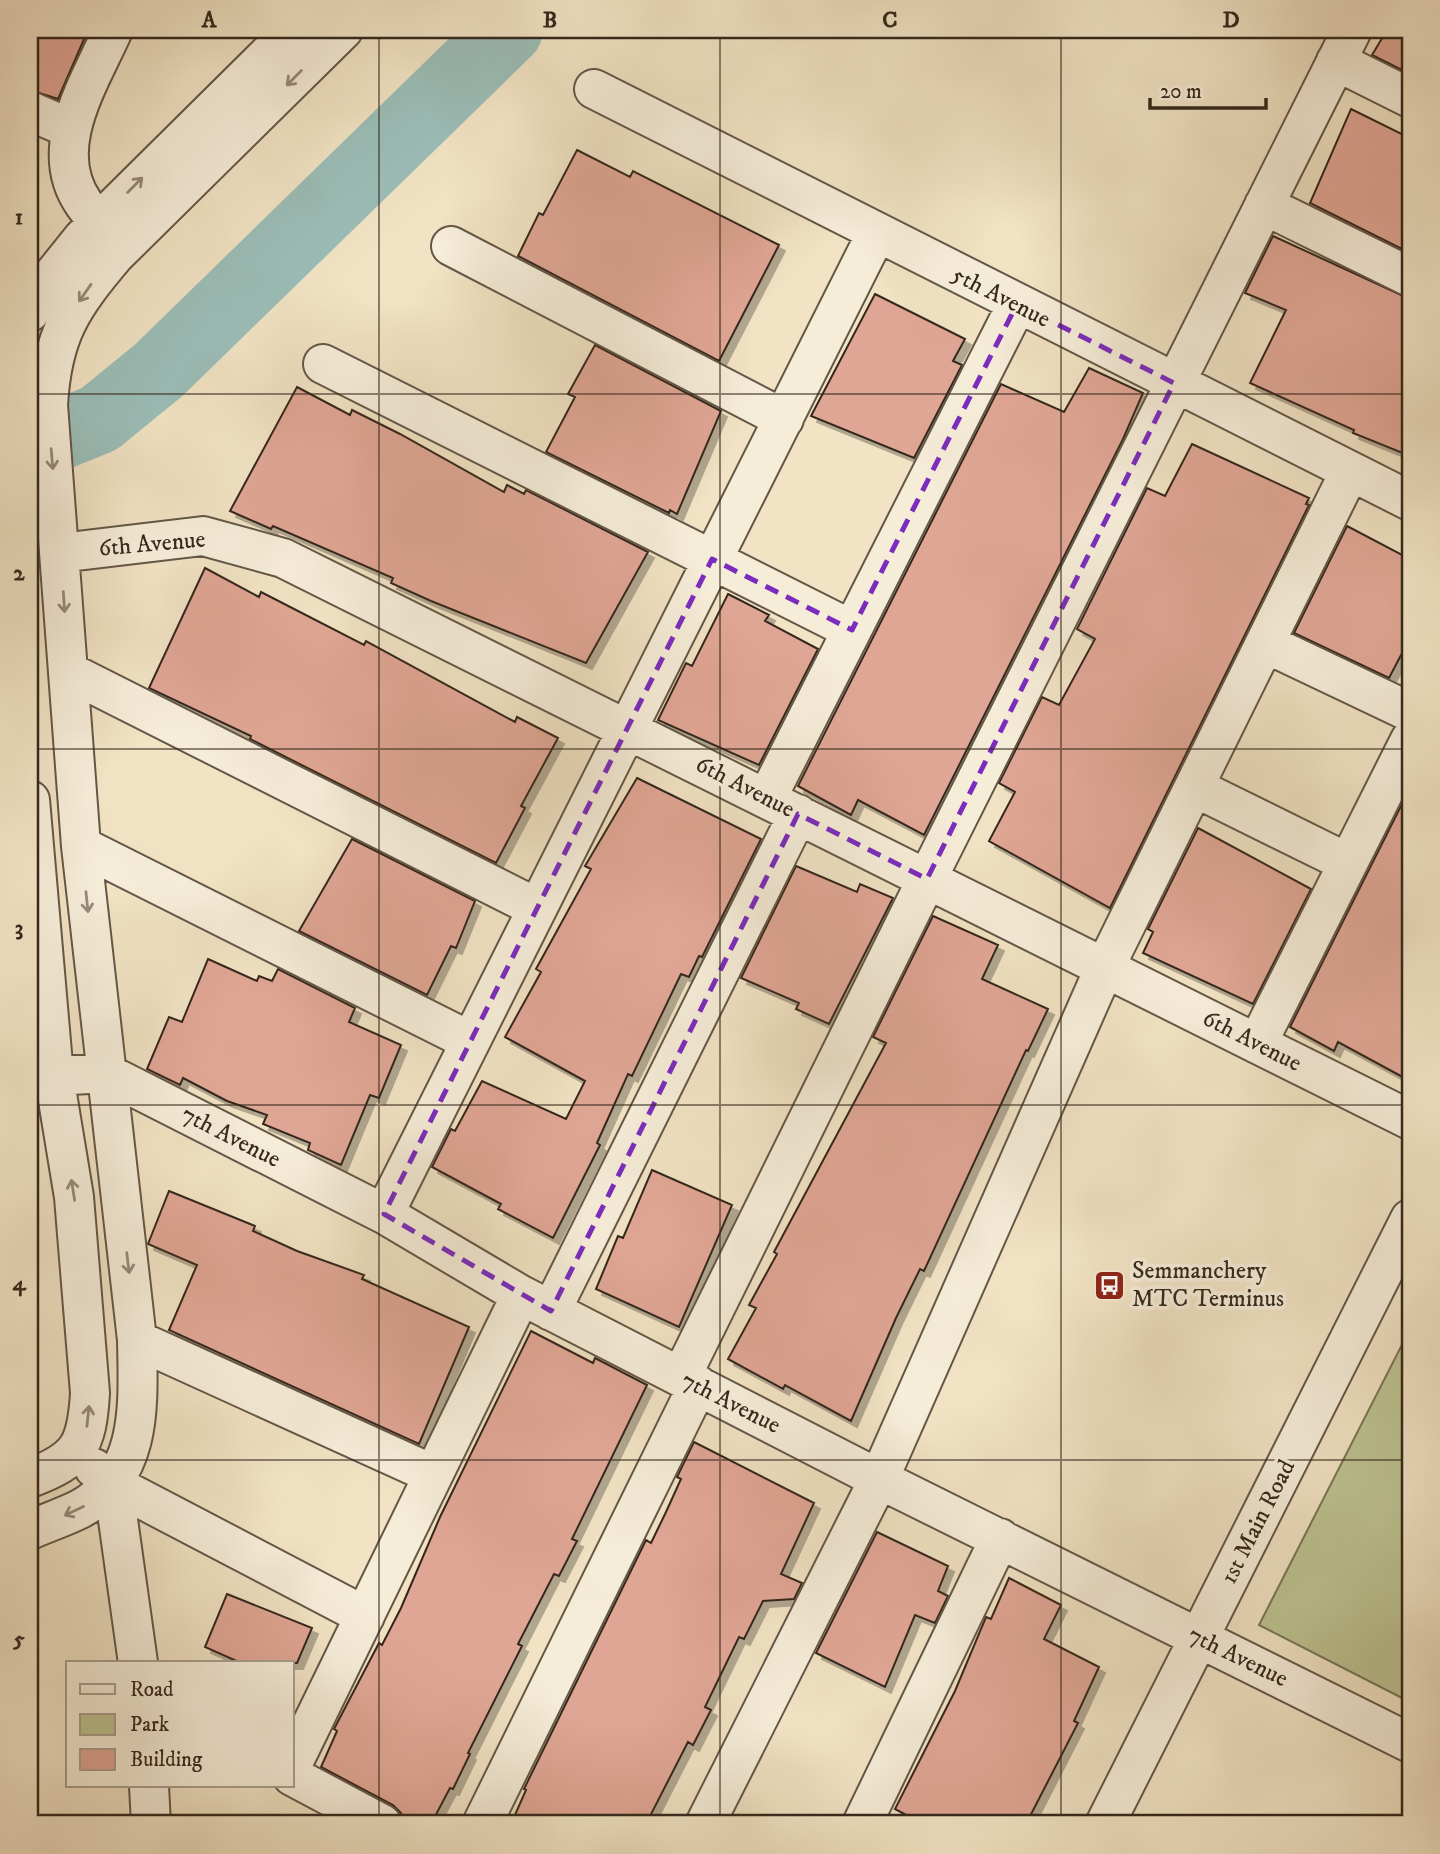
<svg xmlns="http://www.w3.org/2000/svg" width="1440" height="1854" font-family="'IM FELL DW Pica',serif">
	<defs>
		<filter id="shadow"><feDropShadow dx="6" dy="6" stdDeviation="0" flood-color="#0004"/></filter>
	</defs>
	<rect width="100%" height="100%" fill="#f1e3c4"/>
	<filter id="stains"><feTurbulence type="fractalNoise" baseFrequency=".00286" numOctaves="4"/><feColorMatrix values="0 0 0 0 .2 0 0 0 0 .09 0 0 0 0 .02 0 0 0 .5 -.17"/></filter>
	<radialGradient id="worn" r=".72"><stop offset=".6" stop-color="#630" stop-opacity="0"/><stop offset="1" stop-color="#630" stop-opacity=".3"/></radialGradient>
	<!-- green -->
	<path fill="#bdc392" stroke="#797658" stroke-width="2" d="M1410,1329V1702L1259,1625Z"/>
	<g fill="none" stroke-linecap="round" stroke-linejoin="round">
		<!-- river -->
		<path stroke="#9bbeb8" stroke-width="70" d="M30,447L99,419L159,370L508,30"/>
	</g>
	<!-- building -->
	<path fill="#e0a695" stroke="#35281d" stroke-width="2" filter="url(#shadow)" d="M30,30H88L58,99L30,90Z
		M1387,30H1410V74L1372,55Z
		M1351,109L1410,138V253L1310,203Z
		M577,150L630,177L633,171L779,245L719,361L518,256L539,213L543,215Z
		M1273,236L1410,299V456L1353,433L1354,430L1250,383L1286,310L1245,293Z
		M875,294L965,339L953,361L962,365L914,458L811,416Z
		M595,345L721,411L677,514L670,510L669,513L546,452L575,397L568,394Z
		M1089,368L1143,393L1123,439L924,835L858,800L851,815L798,786L1001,384L1064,412Z
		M297,387L350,415L352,410L400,434L504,492L507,485L524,494L526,490L648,552L586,663L431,601L391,583L393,578L273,526L271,529L230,511Z
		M1192,444L1309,498L1306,504L1309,505L1110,908L989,841L1015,792L999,783L1042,697L1059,705L1095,639L1077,629L1147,488L1165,496Z
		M1347,526L1410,559V638L1389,678L1294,633Z
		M205,568L259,597L261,592L364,645L366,641L515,722L517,717L558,738L521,806L525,808L496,863L250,739L251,736L149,688Z
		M728,594L769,615L765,621L818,649L759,765L658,720L686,663L692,666Z
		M637,778L761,839L702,957L699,956L689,977L681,974L632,1076L628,1074L597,1143L600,1145L553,1238L498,1209L501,1204L432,1167L451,1129L455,1131L482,1081L566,1119L585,1081L505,1037L541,972L536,969L591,869L585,866Z
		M1410,788V1081L1338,1042L1334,1051L1290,1027Z
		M1198,828L1311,889L1253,1004L1143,953L1153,932L1148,929Z
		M352,839L475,901L456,948L451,946L427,995L299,931Z
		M796,866L857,892L860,884L893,898L829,1024L796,1009L799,1003L741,978Z
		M933,916L998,945L982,979L1048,1009L1028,1051L1026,1050L924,1271L920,1269L896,1318L851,1421L785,1385L783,1389L728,1359L756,1308L749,1305L777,1254L774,1252L886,1043L873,1037Z
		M208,959L257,981L259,976L272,981L278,969L355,1008L349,1022L401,1045L379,1098L370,1095L341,1165L308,1150L310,1143L263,1124L267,1115L227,1101L183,1078L180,1085L147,1069L169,1017L182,1022Z
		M652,1170L732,1205L679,1327L596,1289L618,1236L623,1238Z
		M169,1191L255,1226L253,1231L297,1251L364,1275L362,1279L469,1327L419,1444L169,1330L197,1265L148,1244Z
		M531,1331L593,1363L595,1358L647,1385L572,1539L577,1541L559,1576L554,1574L518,1644L522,1646L468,1753L470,1754L453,1789L450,1788L431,1824H404L401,1813L393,1805L321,1767L337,1731L334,1729L379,1643L382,1645L401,1608L440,1517Z
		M694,1442L814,1503L781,1574L802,1583L794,1599L763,1601L744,1639L739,1637L705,1707L711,1710L693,1745L688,1742L646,1824H511L526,1790L524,1789L646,1540L651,1543L666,1512L681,1479L677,1477Z
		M877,1532L948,1566L938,1591L948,1596L935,1623L915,1615L885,1687L816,1653Z
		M1009,1578L1061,1605L1044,1639L1099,1667L1074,1721L1078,1723L1026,1824H923L895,1809L955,1691L986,1617L991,1619Z
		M227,1594L312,1628L297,1663H241L205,1647Z"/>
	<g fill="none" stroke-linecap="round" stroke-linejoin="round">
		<defs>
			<path id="minor" d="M113,30C90,82 45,149 84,204C93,217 106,229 117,240
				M1336,61L1410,98
				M594,89L1410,501
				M30,111L69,128
				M1264,205L1410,277
				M451,246L784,419
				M30,312L42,289L82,239L293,30
				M323,364L852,630
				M60,553L203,536L283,558L1410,1120
				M1265,643L1410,712
				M69,672L537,908
				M1194,787L1348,863
				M767,798L1017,304
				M30,800L54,1076L74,1197L90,1393C87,1445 79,1460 30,1478
				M81,846L470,1041
				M1257,1044L1410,740
				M54,1076L106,1073L384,1214L521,1295L879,1479L1410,1743
				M384,1214L876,234
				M551,1311L798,814
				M137,1340L432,1474
				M681,1377L927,879L1352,30
				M94,1468L113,1484L365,1616
				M113,1484L138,1663
				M30,1530C46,1523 64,1517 80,1509C144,1475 138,1403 137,1340L81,846L48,405C52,335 71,307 115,255L343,30
				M292,1765L521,1295
				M292,1776L382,1824
				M149,1786L151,1824
				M482,1824L698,1385
				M705,1824L879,1479L1105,967L1350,471
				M862,1824L1000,1538
				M1105,1824L1410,1219"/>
		</defs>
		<!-- minor casing -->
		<use href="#minor" stroke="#645747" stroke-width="42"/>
		<!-- minor -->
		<use href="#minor" stroke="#f6edd9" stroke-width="38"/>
	</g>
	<!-- one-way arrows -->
	<defs><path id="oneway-shaft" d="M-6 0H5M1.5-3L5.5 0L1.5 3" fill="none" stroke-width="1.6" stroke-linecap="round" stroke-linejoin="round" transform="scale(1.75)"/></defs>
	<g stroke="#968a7b">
		<use href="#oneway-shaft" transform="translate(294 78) rotate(135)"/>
		<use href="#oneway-shaft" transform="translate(135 185) rotate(-45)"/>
		<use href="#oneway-shaft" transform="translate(85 293) rotate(125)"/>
		<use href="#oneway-shaft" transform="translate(52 459) rotate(85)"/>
		<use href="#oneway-shaft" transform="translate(64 602) rotate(86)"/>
		<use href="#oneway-shaft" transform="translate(87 902) rotate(84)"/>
		<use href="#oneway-shaft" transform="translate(73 1190) rotate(-99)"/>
		<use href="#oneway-shaft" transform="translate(128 1263) rotate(83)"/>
		<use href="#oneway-shaft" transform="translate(88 1416) rotate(-84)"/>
		<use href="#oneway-shaft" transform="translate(74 1511) rotate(155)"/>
	</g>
	<!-- marked area -->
	<path fill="none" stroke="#7b2cbf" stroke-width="5" stroke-dasharray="14 9" stroke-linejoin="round" d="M1017,304L1174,383L927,879L798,814L551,1311L384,1214L712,559L852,630Z"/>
	<!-- grid -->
	<path fill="none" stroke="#35281d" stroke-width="2" stroke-opacity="0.55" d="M379,30V1824M720,30V1824M1061,30V1824M30,394H1410M30,749H1410M30,1105H1410M30,1460H1410"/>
	<!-- icons -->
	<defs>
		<symbol id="bus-square" viewBox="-11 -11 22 22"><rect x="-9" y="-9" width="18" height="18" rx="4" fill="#8f2418" stroke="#f6edd9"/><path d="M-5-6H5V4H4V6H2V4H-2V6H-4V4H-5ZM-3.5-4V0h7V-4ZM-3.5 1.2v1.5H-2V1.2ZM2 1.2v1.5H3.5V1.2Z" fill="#fff"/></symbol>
	</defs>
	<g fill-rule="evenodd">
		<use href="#bus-square" x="1092" y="1268" width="35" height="35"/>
	</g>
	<g text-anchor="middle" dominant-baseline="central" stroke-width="7" stroke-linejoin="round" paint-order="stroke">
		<!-- street labels -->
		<g font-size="24" fill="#35281d" stroke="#f6edd9">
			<text transform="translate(1001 297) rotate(27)">5th Avenue</text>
			<text transform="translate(152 544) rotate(-5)">6th Avenue</text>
			<text transform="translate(745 787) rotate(27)">6th Avenue</text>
			<text transform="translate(1252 1041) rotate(27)">6th Avenue</text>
			<text transform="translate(231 1137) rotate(27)">7th Avenue</text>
			<text transform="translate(731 1403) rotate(27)">7th Avenue</text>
			<text transform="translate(1258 1522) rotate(-63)">1st Main Road</text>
			<text transform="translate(1238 1657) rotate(26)">7th Avenue</text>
		</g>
		<!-- poi labels -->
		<g font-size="24" fill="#35281d" stroke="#f6edd9" text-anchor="start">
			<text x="1132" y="1271">Semmanchery<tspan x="1132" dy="28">MTC Terminus</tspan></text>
		</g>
	</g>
	<!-- margin -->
	<rect width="1440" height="1854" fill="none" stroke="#f1e3c4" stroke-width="77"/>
	<!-- legend -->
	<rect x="66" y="1661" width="228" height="126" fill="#f6edd9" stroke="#a99e8e" stroke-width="2"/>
	<rect x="80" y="1684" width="35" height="10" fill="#f6edd9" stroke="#a99e8e" stroke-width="2"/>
	<text x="130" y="1696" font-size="21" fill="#35281d">Road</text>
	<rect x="80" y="1714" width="35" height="21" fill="#bdc392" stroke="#a99e8e" stroke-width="2"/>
	<text x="130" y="1731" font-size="21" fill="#35281d">Park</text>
	<rect x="80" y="1749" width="35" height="21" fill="#e0a695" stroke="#a99e8e" stroke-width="2"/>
	<text x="130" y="1766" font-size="21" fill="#35281d">Building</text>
	<!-- scale -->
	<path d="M1150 98v10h116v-10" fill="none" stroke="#35281d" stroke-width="3.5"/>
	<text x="1160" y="98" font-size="21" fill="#35281d" stroke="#f6edd9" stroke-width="5" paint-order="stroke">20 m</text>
	<rect x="38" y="38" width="1364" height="1777" fill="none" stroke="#35281d" stroke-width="2.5"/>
	<g font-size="23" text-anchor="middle" font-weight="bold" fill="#35281d">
		<text x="209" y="27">A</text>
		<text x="550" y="27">B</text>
		<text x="890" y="27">C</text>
		<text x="1231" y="27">D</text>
		<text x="19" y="224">1</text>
		<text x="19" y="580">2</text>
		<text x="19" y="935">3</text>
		<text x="19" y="1290">4</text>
		<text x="19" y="1646">5</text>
	</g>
	<rect width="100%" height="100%" filter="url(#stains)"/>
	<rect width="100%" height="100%" fill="url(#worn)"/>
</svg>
